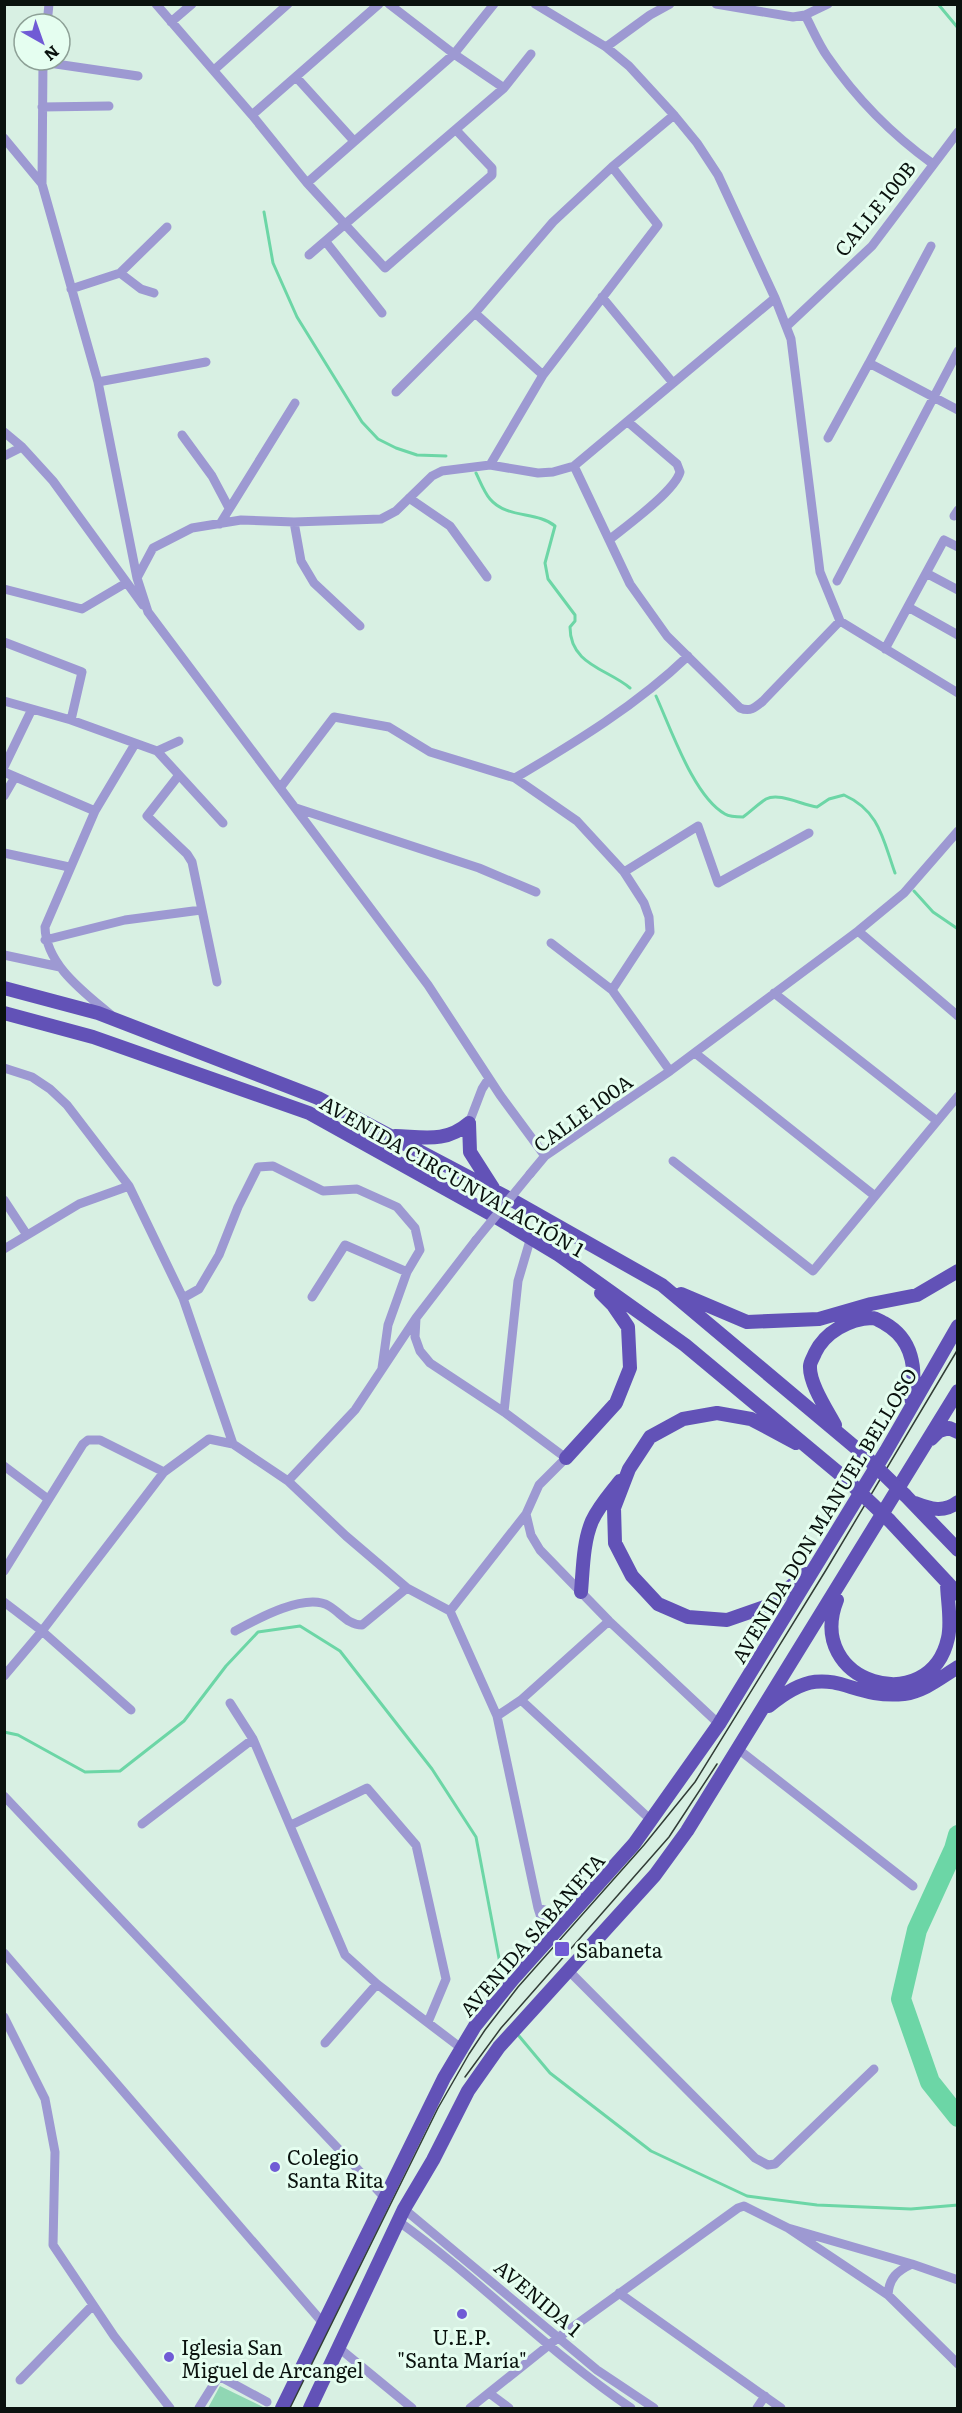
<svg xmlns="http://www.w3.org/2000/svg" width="962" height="2413" font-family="Literata,serif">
	<rect width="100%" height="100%" fill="#d8f0e3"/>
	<!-- green -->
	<path fill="#90d7b4" d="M220,2386L265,2408H208Z"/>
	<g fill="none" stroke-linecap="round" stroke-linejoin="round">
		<!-- stream -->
		<path stroke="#6cd6a6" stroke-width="3" d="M938,4L958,28
			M264,212L273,263L297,317L362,422L378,439L396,448L417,455L446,456
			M476,473C480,481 484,492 490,499C507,519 537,511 555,526L545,563L548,579L575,615V621L570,627C570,665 608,669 630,688
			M656,696C671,729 694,797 725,814C730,817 737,817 743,817C750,812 758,804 766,799C779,792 802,805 817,807L829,799L844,795C880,811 883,840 895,873
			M914,891L933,912L958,929
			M4,1732L18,1735L85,1772L120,1771L184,1721L226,1666L258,1632L300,1626L340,1651L432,1769L476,1837L502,1974
			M519,2036L550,2073L651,2151L747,2196L817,2205L911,2209L958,2205"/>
		<!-- river -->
		<path stroke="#6cd6a6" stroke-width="20" d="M958,1835L954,1849L917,1930L901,1999L930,2082L958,2117"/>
		<!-- minor -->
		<path stroke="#9d99d2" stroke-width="9" d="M156,4L252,115L307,183L385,268L492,175V168L456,130
			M389,4L454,54L504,88
			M535,4L606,47L629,66L674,115L697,143L718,175L775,298L791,339L820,572L840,621L958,693
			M716,4L793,17L805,15L828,4
			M805,15C812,28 818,43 827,56C856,98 891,134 933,164
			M171,22L192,4
			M47,24L49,4
			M606,47L650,15L670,4
			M43,60L42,184L98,382L137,578L148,612L428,985L500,1095L545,1156
			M42,62L138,76
			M214,70L288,4
			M296,77L354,141
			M42,107L109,106
			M252,115L379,4
			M4,138L42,184
			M307,183L454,54L494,4
			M326,242L382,313
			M931,246L869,363L958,410
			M309,255L504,88L531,54
			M120,273L141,289L154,293
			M71,289L120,273L167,227
			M602,297L673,383
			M475,313L543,375
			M787,326L872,246L958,132
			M98,382L206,362
			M396,392L475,313L553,222L612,167L674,115
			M4,432L22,447
			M182,435L212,476L229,508
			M828,438L869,363
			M4,456L22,447L53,481L143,605
			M490,465L543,375L658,225L612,167
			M574,466L630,584L667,636L740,708C750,712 755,708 763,701L840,621
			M409,498L450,526L487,577
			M954,516L958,510
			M294,522L301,561L314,583L360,626
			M220,524L295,403
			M609,540C625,527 675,491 680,472L677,464L628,422
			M926,573L958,590
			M137,578L153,548L192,528L241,520L294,522L381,519L396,511L432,476L442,471L490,465L538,473L553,472L574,466L775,298
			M837,581L958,351
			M4,589L82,609L126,583
			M908,607L958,635
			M4,642L82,672L71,720
			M885,649L944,540L958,547
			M4,701L71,720L157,751L179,741
			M157,751L179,775
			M4,767L32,709
			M4,772L95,811
			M515,778C576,742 637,705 688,656
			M280,788L334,717L389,727L430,752L515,778L577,821L624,872L644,903L649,917L650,932L612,990L670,1071
			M4,796L15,777
			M296,808L479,868L536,892
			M4,853L69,867
			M624,872L698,826L718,883L809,833
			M858,931L958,1016
			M45,940L125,920L201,910
			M551,943L612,990
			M4,955L60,967
			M217,982L192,862L187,854L147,816L179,775L223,823
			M774,993L937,1121
			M111,1015C84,992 46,965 45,927L95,811L135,744
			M695,1053L875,1196
			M4,1068L32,1077L50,1089L67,1105L129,1186L183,1298L233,1444
			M469,1123L482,1089L489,1078
			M673,1161L813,1271L958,1096
			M530,1174L545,1156L670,1071L858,931L904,893L958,831
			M4,1200L27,1235
			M4,1249L79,1204L129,1186
			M312,1297L345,1245L407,1272L388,1325L382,1368
			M183,1298L199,1289L219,1255L238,1207L258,1167L273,1166L323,1191L357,1189L397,1207L415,1228L420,1250L407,1272
			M416,1318L415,1337L420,1351L430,1363L504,1412L566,1458L539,1485L526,1514L450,1611L497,1716L538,1908
			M504,1412L518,1281L531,1237
			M4,1466L48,1499
			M288,1481L355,1410L416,1318L476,1240
			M526,1514L531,1535L540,1550L609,1621L719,1724
			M4,1571L83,1444L88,1440H100L164,1472
			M4,1602L42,1631L131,1710
			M235,1631C257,1619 306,1592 329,1606C341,1613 348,1625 362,1625L407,1588
			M4,1676L42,1631L164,1472L209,1439L233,1444L288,1481L346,1536L407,1588L450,1611
			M521,1700L652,1821
			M230,1703L253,1739L345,1955L377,1984L461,2048
			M497,1716L521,1700L609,1621
			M738,1749L913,1886
			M4,1796L384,2197
			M142,1824L253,1739
			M291,1825L367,1788L416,1845L446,1979L428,2022
			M548,1940L538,1908L569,1917
			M4,1953L323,2323
			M568,1970L755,2158L768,2165L775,2164L874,2069
			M4,2017L45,2099L55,2152L53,2245L114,2336L170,2408
			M325,2043L377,1984
			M404,2209L597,2370L654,2408
			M398,2221C479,2279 548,2352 631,2408
			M958,2280L912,2264C897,2271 889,2278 888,2295L958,2364
			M619,2293L781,2408
			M888,2295L788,2228L912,2264
			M339,2348L412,2408
			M20,2380L93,2305
			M489,2393L509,2408
			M199,2408L219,2376L267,2402
			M470,2408L559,2337L738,2208L744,2206L788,2228
			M757,2408L765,2396"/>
		<!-- primary -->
		<path stroke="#6252b7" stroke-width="14" d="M4,988L98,1013L318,1098L512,1200L662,1285L862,1453
			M4,1013L93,1037L309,1113L496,1217L559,1255L685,1345L847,1480
			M469,1123L470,1152L493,1188
			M395,1136C424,1137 446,1143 469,1123
			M681,1294L747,1322L819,1319L871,1304L917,1295L958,1271
			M835,1425C827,1410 809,1383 810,1366C810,1362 814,1356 815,1353C825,1332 849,1319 872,1318C876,1318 880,1321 884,1323C913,1339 917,1369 911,1399
			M931,1439L939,1431L949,1428L958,1432
			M796,1443L751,1419L717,1413L683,1419L650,1437L629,1469L614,1508L615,1543L632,1576L658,1604L688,1617L727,1620L767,1606L806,1574
			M566,1458L616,1403L630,1368L628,1327L613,1305L601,1293
			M905,1495L958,1550
			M915,1503C930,1509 944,1513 958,1502
			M889,1520L958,1594
			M581,1592C583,1569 583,1542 592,1521C599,1506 610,1494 620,1481
			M837,1600C804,1683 930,1720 948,1638C952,1621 947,1599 947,1582
			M769,1706C830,1655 843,1700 904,1694C925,1691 940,1678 958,1667
			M282,2408L444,2078L475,2026L513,1979L634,1844L719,1724L886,1451L958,1326
			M310,2408L404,2209L433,2160L468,2091L499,2047L655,1875L687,1831L958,1391"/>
		<!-- tram -->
		<path stroke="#313c36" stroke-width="1.5" d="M465,2077L501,2028L669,1837L717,1764
			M290,2408L438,2108L469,2054L485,2030L518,1987L644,1845L695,1782L826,1570L958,1349"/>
		<!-- minor-bridge -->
		<path stroke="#9d99d2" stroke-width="9" d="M476,1240L530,1174"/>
		<!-- primary-bridge -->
		<path stroke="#6252b7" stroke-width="14" d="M862,1453L905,1495
			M847,1480L889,1520"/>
	</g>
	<!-- markers -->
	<g fill="#705bd5" stroke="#e5fef0" stroke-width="2">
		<rect x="554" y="1941" width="16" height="16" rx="3"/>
		<circle cx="275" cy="2167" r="6"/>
		<circle cx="462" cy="2314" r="6"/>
		<circle cx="169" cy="2357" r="6"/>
	</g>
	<g text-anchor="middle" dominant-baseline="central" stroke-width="6" stroke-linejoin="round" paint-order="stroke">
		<!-- street labels -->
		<g font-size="20" fill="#0a120e" stroke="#e5fef0">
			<text transform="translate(874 208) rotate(-51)">CALLE 100B</text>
			<text transform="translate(582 1112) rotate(-36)">CALLE 100A</text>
			<text transform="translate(453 1175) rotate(30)">AVENIDA CIRCUNVALACIÓN 1</text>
			<text transform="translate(823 1515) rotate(-59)">AVENIDA DON MANUEL BELLOSO</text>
			<text transform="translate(531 1934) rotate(-49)">AVENIDA SABANETA</text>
			<text transform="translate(539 2297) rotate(40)">AVENIDA 1</text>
		</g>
		<!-- poi labels -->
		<g font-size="20" fill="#0a120e" stroke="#e5fef0" text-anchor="start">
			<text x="576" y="1949">Sabaneta</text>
			<text x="287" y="2156">Colegio<tspan x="287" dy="23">Santa Rita</tspan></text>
			<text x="462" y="2336" text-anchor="middle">U.E.P.<tspan x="462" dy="23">"Santa María"</tspan></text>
			<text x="181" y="2346">Iglesia San<tspan x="181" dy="23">Miguel de Arcangel</tspan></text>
		</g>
	</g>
	<!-- border -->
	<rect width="962" height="2413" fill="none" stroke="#0a120e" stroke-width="12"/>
	<!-- north arrow -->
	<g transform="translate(42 42) rotate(140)"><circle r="28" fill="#e5fef0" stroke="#8da096" stroke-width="1.5"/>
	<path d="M0-4.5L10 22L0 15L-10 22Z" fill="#705bd5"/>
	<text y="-9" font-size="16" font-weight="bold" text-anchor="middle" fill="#0a120e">N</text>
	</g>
</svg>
